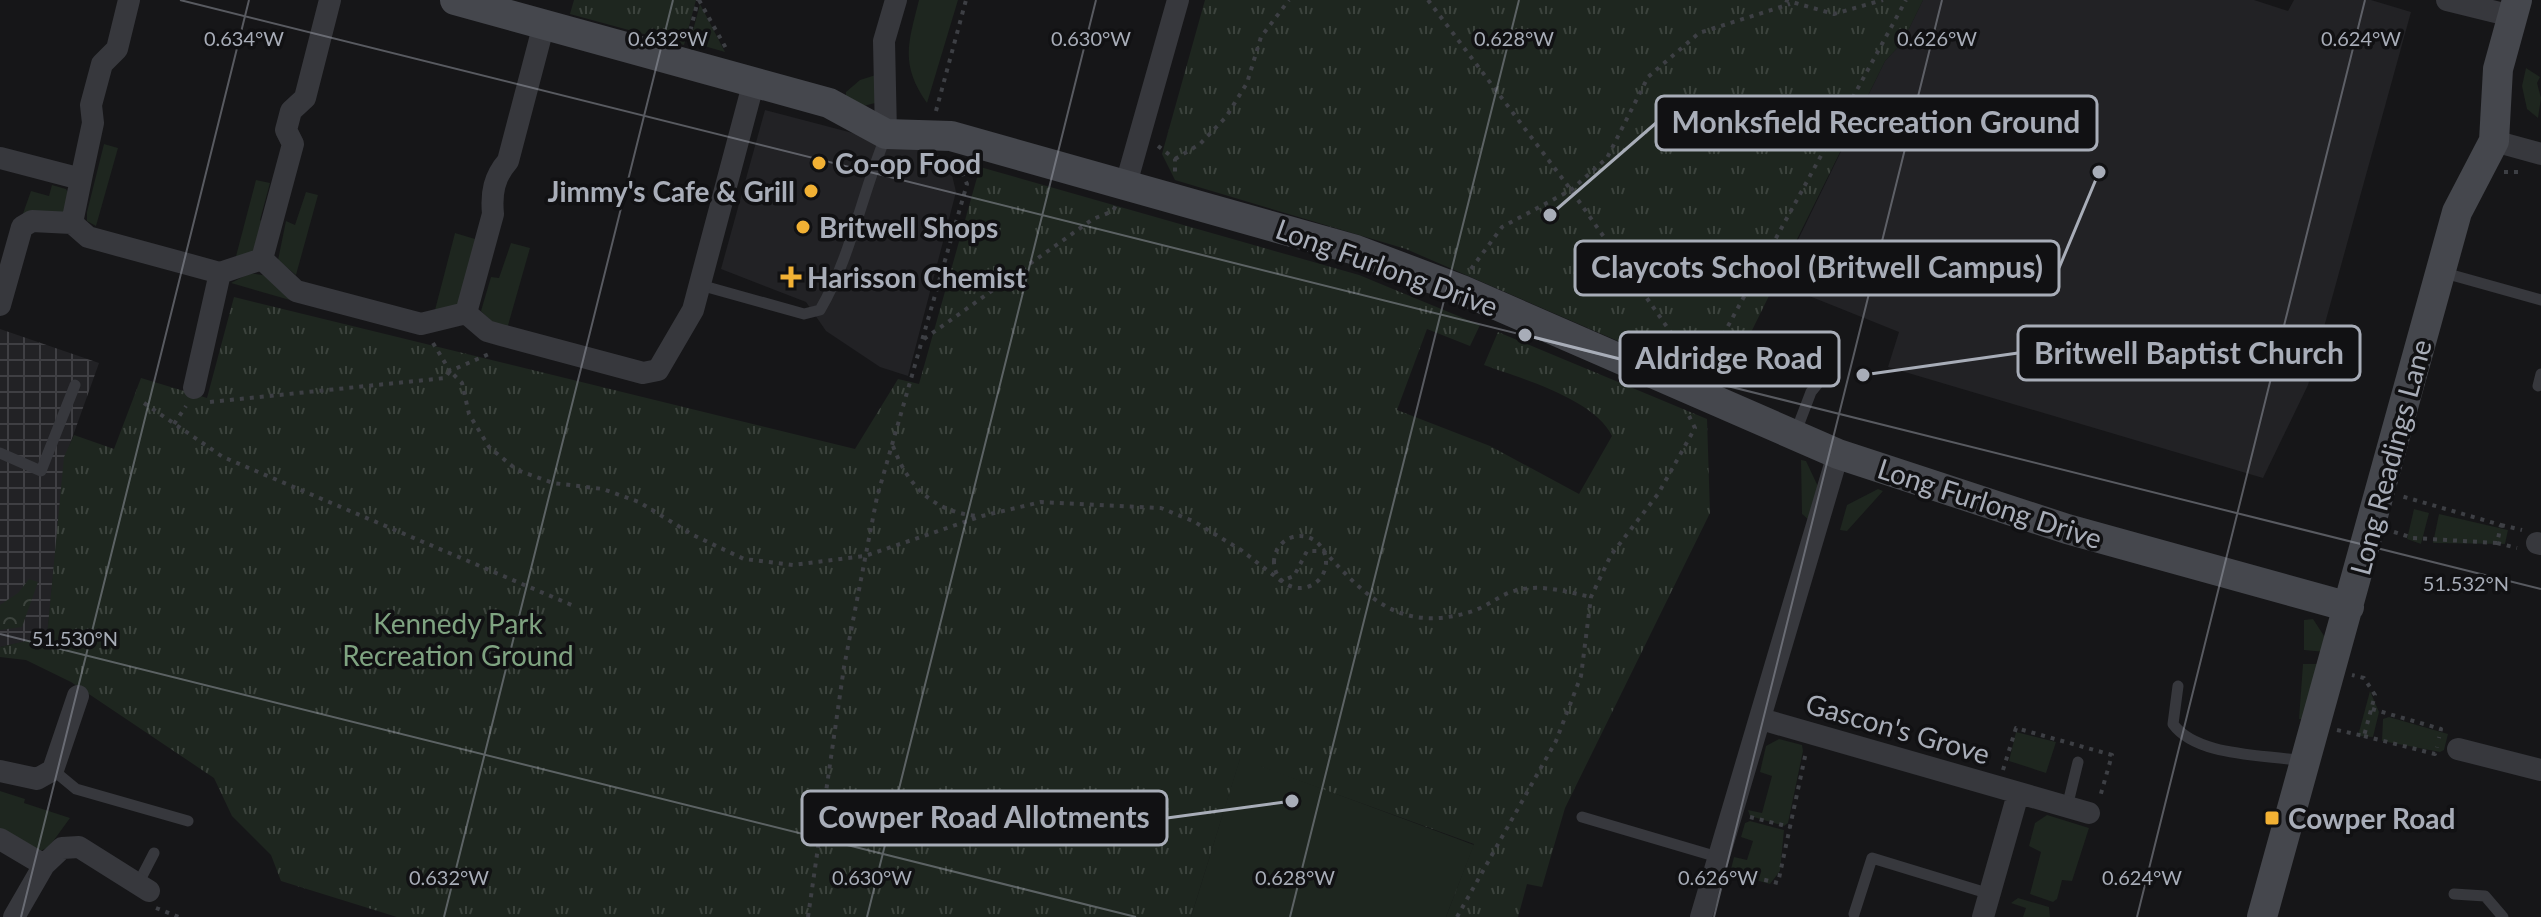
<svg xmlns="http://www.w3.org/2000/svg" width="2541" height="917" font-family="Lato,sans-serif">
	<defs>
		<pattern id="industrial-grid" width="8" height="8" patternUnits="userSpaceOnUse" patternTransform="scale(2)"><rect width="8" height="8" fill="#222225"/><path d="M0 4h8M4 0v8" fill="none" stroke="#3f3f43"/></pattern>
		<pattern id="forest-crowns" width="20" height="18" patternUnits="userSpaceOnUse" patternTransform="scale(2)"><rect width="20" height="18" fill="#1e261f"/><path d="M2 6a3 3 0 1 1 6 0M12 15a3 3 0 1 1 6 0" fill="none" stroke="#3c433d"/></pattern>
		<pattern id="park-tufts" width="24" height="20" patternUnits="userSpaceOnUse" patternTransform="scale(2)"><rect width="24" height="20" fill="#1e261f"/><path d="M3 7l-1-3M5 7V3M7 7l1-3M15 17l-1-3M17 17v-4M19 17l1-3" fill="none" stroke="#3c433d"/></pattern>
	</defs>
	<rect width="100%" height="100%" fill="#161618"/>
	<!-- built -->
	<path fill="#222225" d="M1923,0H2254L2288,11L2294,0H2371L2411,12L2308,385L2263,478L1888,367L1899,332L1777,283L1885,61L1902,43Z
		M765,110L948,158L956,192L908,376L880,367L826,331L806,302L721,269Z"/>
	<!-- industrial -->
	<path fill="url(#industrial-grid)" d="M0,329L99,363L65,458L47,637L0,647Z"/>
	<!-- green -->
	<path fill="#1e261f" d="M919,0H958L927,103C900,64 908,44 919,0Z
		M700,4L725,52L690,42Z
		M2526,68L2540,77L2537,83L2541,98L2538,118L2527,109L2522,86Z
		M879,74L875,103L860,107L846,102V92L860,80Z
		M104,144L118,148L96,226L87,221V212Z
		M256,180L270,183L260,220L267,223L258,254L235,260Z
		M52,185L66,189L71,198L67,214L20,222L31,191L49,196Z
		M306,192L318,195L296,275L278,260L286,221L295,225Z
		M455,233L475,239L465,306L435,310Z
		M511,243L530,248L507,329L497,327L481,311L491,277L499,278Z
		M250,273L269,276L290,300L231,283Z
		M1801,460L1806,461L1822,495L1809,520L1802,514Z
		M1878,489L1883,491L1847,531L1840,530L1847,505Z
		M2414,509L2429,513L2421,544L2407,539Z
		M2439,514L2508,530L2505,544L2433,543Z
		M2313,619L2328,642L2325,652L2304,650V620Z
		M2303,664H2321L2309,721L2299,719Z
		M2370,691L2379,712L2373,737L2358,736Z
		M2389,717L2448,734L2444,750L2440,752L2382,741L2383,719Z
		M2016,732L2056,742L2046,773L2009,761Z
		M1779,739L1802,745L1803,751L1788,823L1784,826L1750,816L1748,810L1762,813L1772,776L1760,772L1766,746Z
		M1240,758L1474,845L1446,917H1191Z
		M0,791L25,799L24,803L70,818L49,847L38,852L0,834Z
		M2047,815L2089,828L2072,881L2062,880L2057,899L2053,902L2030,894L2041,852L2029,846L2035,823Z
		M1750,821L1784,830L1780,871L1770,884L1730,873L1734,857L1747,860L1753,841L1741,837L1745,823Z
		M2018,898L2049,907L2050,917H2023L2026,908L2011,903Z"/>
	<!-- forest -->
	<path fill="url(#forest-crowns)" d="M29,579L38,582L22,627L0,630V605L18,593Z"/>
	<!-- park -->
	<path fill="url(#park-tufts)" d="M574,0H696L684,45L570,14Z
		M1205,0H1923L1902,43L1885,61L1724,387L1406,249L1175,180L1162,154Z
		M980,167L1359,275L1480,325L1470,346L1427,329L1397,410L1490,446L1579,494L1612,436C1595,399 1520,378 1484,365L1498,332L1707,419L1710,513L1565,808L1542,887L1527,884L1518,917H1446L1474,844L1240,759L1191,917H397L281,881L271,855L232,816L214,778L71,682L26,660L0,657V647L47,636L64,457L74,435L114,449L141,378L207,398L234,297L855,449L898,379L919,384Z"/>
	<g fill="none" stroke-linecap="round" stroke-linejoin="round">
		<!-- path -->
		<path stroke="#3d3f44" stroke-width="4" stroke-dasharray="4 6" stroke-linecap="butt" d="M699,0L727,50
			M1428,0L1571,190L1693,364
			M1785,0L1834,14L1883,0
			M688,40L698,0
			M936,111L966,0
			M1158,146L1175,159V173
			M1175,159L1200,144L1226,117L1247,83L1261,37L1289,0
			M2504,172H2523
			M1471,269L1502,227L1571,190L1607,158L1648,77L1699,33L1790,4
			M924,339L1093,219L1113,211L1116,205
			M433,343L450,371L489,354
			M1704,370L1906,0
			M210,402L445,378L450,371L462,383L469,414L489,447L517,470L553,483L603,489L639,502L693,535L744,559L793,565L865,556L982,516L1041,502L1161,508L1193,521L1241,550L1281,581L1294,576L1307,551H1324C1368,599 1402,634 1473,611C1488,606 1502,593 1518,590C1542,584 1567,592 1591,597
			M144,403L223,457L574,606
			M174,424L186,406
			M893,446C908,487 934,512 978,516
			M2501,525L2522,530
			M2394,532L2413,538L2497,543L2501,525L2401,496
			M1274 562a26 26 0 1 1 52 0a26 26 0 1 1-52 0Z
			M2497,543L2517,548
			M2372,709L2441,729L2439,738
			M2337,730L2364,736L2375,695L2364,678L2352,675
			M2364,736L2435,754L2437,747
			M2003,770L2016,728L2112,755L2100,797
			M1750,817L1790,827
			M1735,873L1778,883L1806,752
			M156,908L179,917
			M808,917L844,667L877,497L967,184L956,160
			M1457,917L1556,741L1581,676L1591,597L1611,555L1658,494L1695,428L1689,416"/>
		<!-- lane -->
		<path stroke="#37383d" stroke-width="11" d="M2441,272L2541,300
			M700,285L804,314L820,310C851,257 862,193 886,136
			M2538,386L2541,374
			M1795,434L1811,392L1828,371
			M0,453L41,471L75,385
			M2178,686L2173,724C2197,757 2264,754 2301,761
			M53,770L76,789L188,821
			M2067,807L2078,762
			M1582,817L1721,858
			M138,884L154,853
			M2454,894L2485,896L2503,917
			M1854,914L1872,858L1990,894"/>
		<!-- street -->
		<path stroke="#37383d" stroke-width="22" d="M2447,0L2512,16
			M886,134L884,41L896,0
			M2494,141L2541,154
			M0,158L81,179L93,123L91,105L102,64L117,49L129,0
			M81,179L72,223L88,237L220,273L262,259
			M1126,184L1178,0
			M262,259L293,144L286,130L291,111L305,98L330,0
			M262,259L296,291L421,324L466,313
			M0,305L22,227L32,221L72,223
			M466,313L487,331L501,335L643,373L658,370L693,310L754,81
			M466,313L493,214C491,193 494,177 508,161L544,24
			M194,388L220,273
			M2537,543L2541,544
			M1761,719L2089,813
			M2458,749L2541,770
			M0,771L37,779L53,770L78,696
			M0,839L44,865
			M14,917L44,865L62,848L79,847L149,891
			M1701,917L1838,454
			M1983,917L2018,794"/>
		<!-- secondary -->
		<path stroke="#45474d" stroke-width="30" d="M455,0L829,103L886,134L951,136L1356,250L1462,290L1838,454L2067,529L2349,607
			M2262,917L2457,212L2494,141L2498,69L2517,0"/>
	</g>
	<!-- ticks -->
	<path fill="none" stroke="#a8adb8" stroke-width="2" stroke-opacity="0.45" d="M180,0L2541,589M0,634L1136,917M21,917L249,0M444,917L673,0M867,917L1096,0M1290,917L1519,0M1714,917L1942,0M2137,917L2365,0"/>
	<!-- markers -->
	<g fill="#f2b134" stroke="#111113" stroke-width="3">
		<circle cx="819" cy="163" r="8"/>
		<circle cx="811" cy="191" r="8"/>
		<circle cx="803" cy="227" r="8"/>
		<path d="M787 265h8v8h8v8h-8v8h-8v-8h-8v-8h8z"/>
		<rect x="2264" y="810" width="16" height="16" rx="4"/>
	</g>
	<g text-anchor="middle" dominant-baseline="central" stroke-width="7" stroke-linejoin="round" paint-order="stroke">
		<!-- poi labels -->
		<g font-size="28" font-weight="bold" fill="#a8adb8" stroke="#111113" text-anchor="start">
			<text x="835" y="163">Co-op Food</text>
			<text x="795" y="191" text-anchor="end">Jimmy's Cafe &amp; Grill</text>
			<text x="819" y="227">Britwell Shops</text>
			<text x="807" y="277">Harisson Chemist</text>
			<text x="2288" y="818">Cowper Road</text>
		</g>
		<!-- street labels -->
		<g font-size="28" fill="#a8adb8" stroke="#111113">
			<text transform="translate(1387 267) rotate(20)">Long Furlong Drive</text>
			<text transform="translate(2390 457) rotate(-75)">Long Readings Lane</text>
			<text transform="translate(1990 503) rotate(18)">Long Furlong Drive</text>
			<text transform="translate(1898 728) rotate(16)">Gascon's Grove</text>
		</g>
		<!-- park labels -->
		<g font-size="28" fill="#7fa381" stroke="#111113">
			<text x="458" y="623">Kennedy Park<tspan x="458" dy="32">Recreation Ground</tspan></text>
		</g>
	</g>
	<g font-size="20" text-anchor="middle" fill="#a8adb8" stroke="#111113" stroke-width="7" stroke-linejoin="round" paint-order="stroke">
		<text x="244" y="46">0.634°W</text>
		<text x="668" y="46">0.632°W</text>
		<text x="1091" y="46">0.630°W</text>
		<text x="1514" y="46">0.628°W</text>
		<text x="1937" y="46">0.626°W</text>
		<text x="2361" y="46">0.624°W</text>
		<text x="2466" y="591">51.532°N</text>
		<text x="75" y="646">51.530°N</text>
		<text x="449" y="885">0.632°W</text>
		<text x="872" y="885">0.630°W</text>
		<text x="1295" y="885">0.628°W</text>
		<text x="1718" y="885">0.626°W</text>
		<text x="2142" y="885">0.624°W</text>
	</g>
	<!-- callouts -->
	<path fill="none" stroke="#a8adb8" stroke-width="3" d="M1550 215L1656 123M2099 172L2059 268M1863 375L2018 353M1525 335L1620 359M1292 801L1167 818"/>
	<g fill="#a8adb8" stroke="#111113" stroke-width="3">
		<circle cx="1550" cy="215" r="8"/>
		<circle cx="2099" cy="172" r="8"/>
		<circle cx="1863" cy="375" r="8"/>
		<circle cx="1525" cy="335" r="8"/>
		<circle cx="1292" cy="801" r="8"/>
	</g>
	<g fill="#111113" stroke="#a8adb8" stroke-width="3">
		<rect x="1656" y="96" width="441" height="54" rx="8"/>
		<rect x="1575" y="241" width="484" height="54" rx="8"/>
		<rect x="2018" y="326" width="342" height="54" rx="8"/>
		<rect x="1620" y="332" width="219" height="54" rx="8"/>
		<rect x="802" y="791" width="365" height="54" rx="8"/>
	</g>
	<g font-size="30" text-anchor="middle" font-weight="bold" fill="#a8adb8">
		<text x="1876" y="133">Monksfield Recreation Ground</text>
		<text x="1817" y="278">Claycots School (Britwell Campus)</text>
		<text x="2189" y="364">Britwell Baptist Church</text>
		<text x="1729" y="369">Aldridge Road</text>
		<text x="984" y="828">Cowper Road Allotments</text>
	</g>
</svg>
